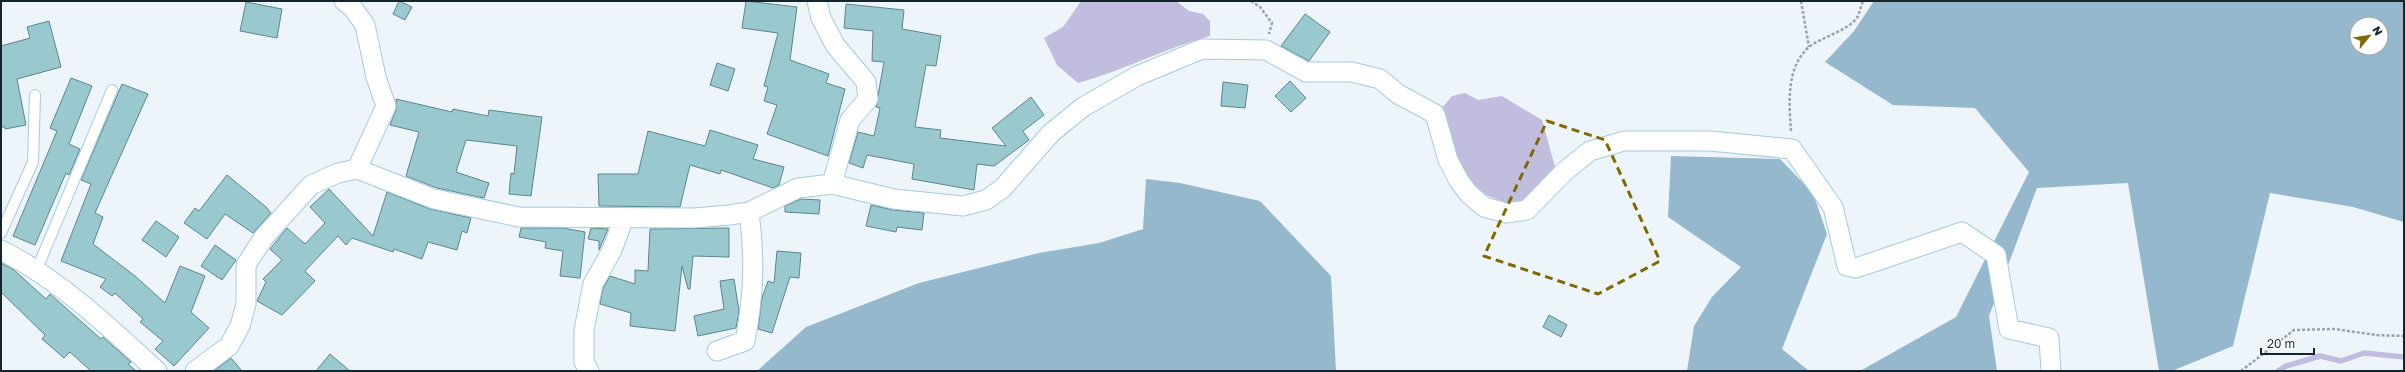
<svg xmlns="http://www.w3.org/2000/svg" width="2405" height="372" font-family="'Golos Text',sans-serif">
	<rect width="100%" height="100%" fill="#eef5fa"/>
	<!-- forest -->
	<path fill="#96b8cc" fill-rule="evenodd" d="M1874,1H2404V222L2353,207L2270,193L2233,346L2172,371H2159L2128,183L2037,188L1989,316L1997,371H1860L1956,317L2029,172L1975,108L1893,105L1825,62L1854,31ZM2357,24H2381V48H2357Z
		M1671,156L1780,159L1813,193L1827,234L1782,349L1809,371H1687L1694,326L1712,297L1741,267L1668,217Z
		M1146,179L1180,183L1260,201L1331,276L1336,371H757L806,327L919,283L1039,253L1099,243L1143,229Z"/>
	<!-- water -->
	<path fill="#c1bdde" d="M1081,1H1176L1189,11L1203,14L1210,21V36C1165,48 1123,71 1078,83L1057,65L1044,38L1063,27Z
		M1465,93L1478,100L1502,96L1542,120L1555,167L1541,190L1530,199L1506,203L1486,195L1455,167L1442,108L1452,96Z"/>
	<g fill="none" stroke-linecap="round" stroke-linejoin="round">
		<!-- stream -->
		<path stroke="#c1bdde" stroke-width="5.5" d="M2278,371L2286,366L2320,356L2341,361L2364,353L2404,357"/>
	</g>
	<!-- building -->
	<path fill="#99c8ce" stroke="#5a878d" d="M399,1L412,7L405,20L393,14Z
		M746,1L797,7L790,60L829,74L826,83L845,89L828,156L767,134L777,105L764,101L768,87L764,86L778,33L742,28Z
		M246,2L282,9L277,38L240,31Z
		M846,4L904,10L902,29L941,36L936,66L926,65L915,127L941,130L940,138L1006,146L992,128L1031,97L1044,115L1023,131L1029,140L994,166L977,164L974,190L912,179L914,164L867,155L863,168L849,163L858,132L874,136L880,108L876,107L884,62L872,61L873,31L844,28Z
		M1305,14L1330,32L1309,61L1281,46Z
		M49,21L61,67L17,79L26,125L5,129V127H1V46L30,38L27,27Z
		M717,63L735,69L728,91L710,85Z
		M71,78L92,86L69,144L80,149L69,175L66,173L35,245L13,236L57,131L50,128Z
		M1290,81L1306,98L1291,112L1275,96Z
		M1223,82L1248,85L1245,108L1221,106Z
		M122,84L148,94L95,213L103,217L93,244L135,276L165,303L180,266L205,276L191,312L209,328L174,366L155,349L163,341L140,322L143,319L115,293L112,296L100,287L106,279L61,261L91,184L81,180Z
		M396,99L452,112L453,109L488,116L489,110L542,117L531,196L509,194L511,173L514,174L517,146L466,140L456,172L489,183L484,198L437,188L406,176L419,132L390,125L396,110Z
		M710,130L758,145L753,159L784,167L779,185L773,188L721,170L720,174L690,165L680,207L599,206L598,174H638L648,131L705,146Z
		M227,175L266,207L271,213L253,233L225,214L207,239L184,223L195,208L199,211Z
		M329,189L373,236L387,192L430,209L471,218L467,233L462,231L457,250L428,242L422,259L394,249L393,252L352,238L346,245L338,236L305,271L315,281L282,315L257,301L266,282L263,279L282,260L270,249L287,228L305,244L325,223L310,207Z
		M801,199L820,200L819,214L785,212V206Z
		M871,205L893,210L924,213L922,230L897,227L896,232L866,226Z
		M156,221L179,237L166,257L142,240Z
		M521,228H563L585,232L580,278L560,276L563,251L545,248L546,242L519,237Z
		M591,228L608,229L599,250V241L588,239Z
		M729,228V257L693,256L690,289H688L682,266L675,331L630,326L631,313L600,304L603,288L610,276L635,284V270L648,271L650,229Z
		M215,245L236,260L222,280L201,266Z
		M777,251L801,253L799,278L790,277L772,333L758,329L762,298L768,281L774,283Z
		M1,263L14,270L46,299L50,294L101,339L103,337L113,346L131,362L128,364L136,371H91L70,352L64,358L42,339L45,335L1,292Z
		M734,279L739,311L736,328L698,336L694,316L724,309L720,281Z
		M1549,315L1567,325L1561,337L1543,327Z
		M330,354L350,371H316Z
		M231,358L242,371H214Z"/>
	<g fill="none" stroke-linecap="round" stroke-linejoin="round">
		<defs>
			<path id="lane" d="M1,233L33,162L35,95
				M37,269L112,90"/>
			<path id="street" d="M344,1L352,7L365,25L376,77L386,106L357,169
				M817,1L821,18L835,45L866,82L868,99L850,120L832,184
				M1,250C60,280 108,326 157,371
				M717,351L745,341C754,294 755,260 749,212
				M195,371L229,346L240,326L246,304V265L264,237L311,185L338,173L357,169L434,199L519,217L694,218L729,215L749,212L798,188L832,184L894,199L963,206L986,200L1003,188L1051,133L1083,107L1137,76L1202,49L1266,50L1306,72H1352L1380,79L1398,94L1435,114L1448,160L1459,181L1469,194L1484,207L1506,213L1527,210L1565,171L1590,151L1624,141H1710L1792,149L1833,207L1847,266L1856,268L1962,232L1996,255L2009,329L2049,338L2051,371
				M589,371L584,362V330L593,284L612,250L624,218"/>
		</defs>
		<!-- lane casing -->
		<use href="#lane" stroke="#a6cae0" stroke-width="12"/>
		<!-- street casing -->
		<use href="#street" stroke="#a6cae0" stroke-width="21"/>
		<!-- path -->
		<path stroke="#99a3a9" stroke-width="2.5" stroke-dasharray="3 2" stroke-linecap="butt" d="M1251,1L1260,7L1272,23L1269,34
			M1801,1L1809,47
			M1791,131C1789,103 1786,67 1809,47C1821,37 1851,30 1858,16C1860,11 1861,6 1863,1
			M2241,371L2294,330L2335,329L2376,335L2404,336"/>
		<!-- lane -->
		<use href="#lane" stroke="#fff" stroke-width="10"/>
		<!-- street -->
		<use href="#street" stroke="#fff" stroke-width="19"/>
	</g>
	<!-- marked area -->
	<path fill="none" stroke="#806900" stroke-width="3" stroke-dasharray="8 5" stroke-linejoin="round" d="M1547,121L1605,140L1660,261L1598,294L1484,256Z"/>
	<!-- border -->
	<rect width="2405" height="372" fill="none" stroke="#16242c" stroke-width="4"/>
	<!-- north arrow -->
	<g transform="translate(2369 36) rotate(60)"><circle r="19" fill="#ffffff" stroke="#a2a7ab"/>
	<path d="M0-3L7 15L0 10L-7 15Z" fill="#806900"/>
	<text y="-6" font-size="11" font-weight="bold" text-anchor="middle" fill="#16242c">N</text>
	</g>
	<!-- scale -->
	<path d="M2261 348v6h53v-6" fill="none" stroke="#16242c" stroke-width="2"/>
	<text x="2267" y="348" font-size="12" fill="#16242c" stroke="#ffffff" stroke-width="3" paint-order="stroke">20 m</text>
</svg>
